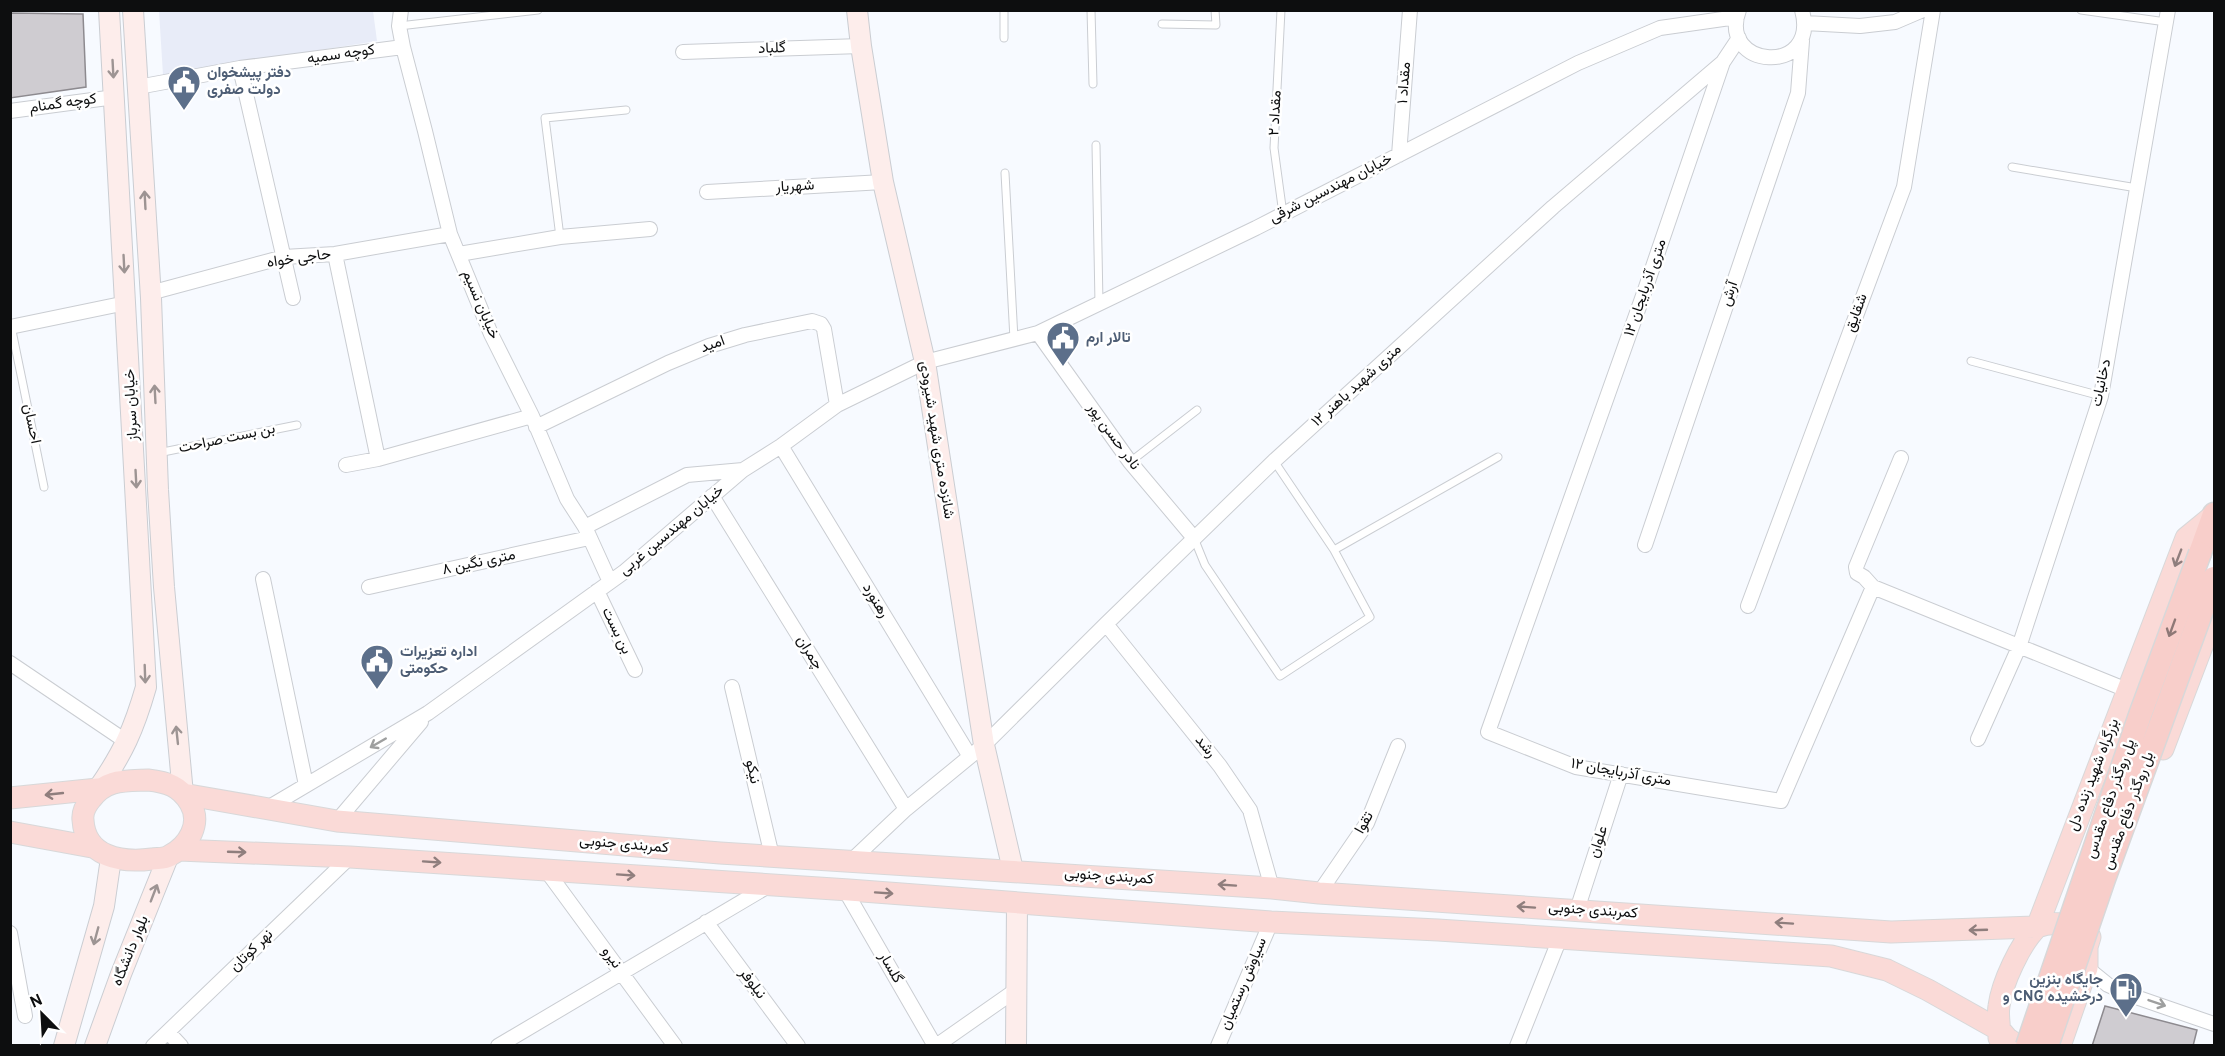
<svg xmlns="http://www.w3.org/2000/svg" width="2225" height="1056" font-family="Overpass,Vazirmatn,sans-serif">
	<rect width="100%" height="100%" fill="#f7faff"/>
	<!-- built -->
	<path fill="#e8ecf8" d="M159,11H373L377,41L163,75Z"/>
	<!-- building -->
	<path fill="#cfccd1" stroke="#8d8a8f" stroke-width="1.5" d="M10,13L83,14L86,87L10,98Z
		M2105,1006L2197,1030L2193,1046H2092Z"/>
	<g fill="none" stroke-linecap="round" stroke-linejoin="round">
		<defs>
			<path id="service" d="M1091,10L1093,84
				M1281,10L1274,148L1283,214
				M2081,10L2166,22
				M1162,24L1216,25L1215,10
				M399,26L538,10
				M1004,38V10
				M1096,145L1099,303
				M2012,167L2137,188
				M1005,173L1014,339
				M560,237L545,118L626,110
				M11,326L44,487
				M1971,361L2101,396
				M158,453L297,425
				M1130,462L1197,410
				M1194,538L1205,565L1280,676L1370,617L1334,550L1274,461
				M1334,550L1498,457"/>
			<path id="minor" d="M401,10L399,26L403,47L425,131L450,234L491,334L532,416L567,499L585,527L610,582
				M1739,10C1717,69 1820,77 1802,10
				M1805,23L1860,26L1895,22L1923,10
				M683,52L861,46
				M1723,62L1645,290L1488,732L1576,767L1781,801L1873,587L2127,690
				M240,68L293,298
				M138,87L240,68L403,47
				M10,111L115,97
				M1399,155L1410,10
				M707,192L883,182
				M335,254L378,459
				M459,254L560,237L650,229
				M150,293L284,257L335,254L450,234
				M10,327L126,303
				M1038,333L1130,462L1194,538
				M536,427L668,363L709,346L745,335L812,321L821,324L824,329L837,405
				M781,446L969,755
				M346,465L378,459L532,416
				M712,496L906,809
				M585,527L687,475L743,470
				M1645,545L1798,93L1802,41
				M263,579L306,785
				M369,587L589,538
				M1873,587L1864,577L1857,573L1856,567L1901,458
				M597,591L635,670
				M1748,606L1904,187L1933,10
				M1106,624L1220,766L1250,810L1272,888
				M10,663L127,742
				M732,687L772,856
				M1978,739L2019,647L2101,396L2168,10
				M266,809L428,713L624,572L743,470L781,446L837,405L925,362L1038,333L1256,228L1578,63L1660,28L1737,17
				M337,821L421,722
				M851,861L906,809L984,745L1106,624L1274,461L1553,207L1723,62L1739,38
				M546,870L675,1046
				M845,890L935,1046
				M1319,893L1367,823L1398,746
				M1577,910L1621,774
				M706,922L798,1046
				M10,933L25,1016
				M2087,968L2108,985L2130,995L2214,1024
				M168,1032L181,1046
				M153,1046L350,857
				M498,1046L770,885
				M936,1046L1016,990
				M1218,1046L1271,922
				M1517,1046L1560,938"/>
			<path id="secondary" d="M133,10L151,298L158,490L164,587L183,794
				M857,10L861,46L883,182L925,362L984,745L1013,870
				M98,789C123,753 134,729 146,687L109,10
				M64,1046L104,906L111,858
				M95,1046L121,974L168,857
				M1016,1046L1017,903"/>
			<path id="primary" d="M2163,749L2214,615
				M148,780C167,782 180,786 190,803C202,823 189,846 169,856C164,859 157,858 152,859C121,863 85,857 83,820C82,812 86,805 91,799C106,779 124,781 148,780Z
				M183,794L337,821L720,853L1272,888L1319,893L1891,932L2037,927C2053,921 2070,922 2081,937
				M10,798L98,789
				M10,832L92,847
				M179,850L350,857L849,890L1271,922L1438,930L1831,956L1887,970L1928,990L2001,1031L2007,1038L2018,1046
				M1999,1038C2001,1028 1997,1017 1999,1006C2002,983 2020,944 2037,927L2186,538L2214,515
				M2060,1046L2087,968V947L2090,937"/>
			<path id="trunk" d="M2200,553L2214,514"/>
		</defs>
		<!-- service casing -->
		<use href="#service" stroke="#cacdd2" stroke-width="9"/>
		<!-- minor casing -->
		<use href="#minor" stroke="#cacdd2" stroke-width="16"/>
		<!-- secondary casing -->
		<use href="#secondary" stroke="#cacdd2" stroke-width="22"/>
		<!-- primary casing -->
		<use href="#primary" stroke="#d8d8d9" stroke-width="23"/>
		<!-- trunk casing -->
		<use href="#trunk" stroke="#d8d8d9" stroke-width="25"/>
		<!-- service -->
		<use href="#service" stroke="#fff" stroke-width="7"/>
		<!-- minor -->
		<use href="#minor" stroke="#fff" stroke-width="14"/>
		<!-- secondary -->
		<use href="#secondary" stroke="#fdedeb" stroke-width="20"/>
		<!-- primary -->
		<use href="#primary" stroke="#fadad7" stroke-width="21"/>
		<!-- trunk -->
		<use href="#trunk" stroke="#f8ceca" stroke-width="22"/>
		<defs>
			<path id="trunk-bridge" d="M2027,1046L2140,715L2200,553
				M2047,1046L2104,879L2214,578"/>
		</defs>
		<!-- trunk-bridge casing -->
		<use href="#trunk-bridge" stroke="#d8d8d9" stroke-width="25" stroke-linecap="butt"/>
		<!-- trunk-bridge -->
		<use href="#trunk-bridge" stroke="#f8ceca" stroke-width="22"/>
	</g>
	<!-- one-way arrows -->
	<defs><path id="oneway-shaft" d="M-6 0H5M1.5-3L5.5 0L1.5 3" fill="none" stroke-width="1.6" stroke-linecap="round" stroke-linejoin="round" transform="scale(1.5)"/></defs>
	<g stroke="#9d9493">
		<use href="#oneway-shaft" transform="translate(113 69) rotate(87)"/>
		<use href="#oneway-shaft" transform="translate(145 200) rotate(-93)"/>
		<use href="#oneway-shaft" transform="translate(124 264) rotate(87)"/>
		<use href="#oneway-shaft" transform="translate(155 394) rotate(-93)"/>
		<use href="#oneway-shaft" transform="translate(136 479) rotate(87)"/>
		<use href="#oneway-shaft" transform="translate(145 674) rotate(88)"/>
		<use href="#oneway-shaft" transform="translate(177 735) rotate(-96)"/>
		<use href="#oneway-shaft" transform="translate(154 893) rotate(-69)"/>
		<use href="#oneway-shaft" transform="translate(96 936) rotate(105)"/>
	</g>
	<g stroke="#8f7e7d">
		<use href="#oneway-shaft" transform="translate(2178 558) rotate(111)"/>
		<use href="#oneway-shaft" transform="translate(54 794) rotate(174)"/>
		<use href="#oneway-shaft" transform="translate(237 852) rotate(2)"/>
		<use href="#oneway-shaft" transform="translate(432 862) rotate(4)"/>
		<use href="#oneway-shaft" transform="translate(626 875) rotate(4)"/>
		<use href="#oneway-shaft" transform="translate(1227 885) rotate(-176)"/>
		<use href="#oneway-shaft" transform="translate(884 893) rotate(4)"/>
		<use href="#oneway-shaft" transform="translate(1526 907) rotate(-176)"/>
		<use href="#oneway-shaft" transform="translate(1784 923) rotate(-176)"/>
		<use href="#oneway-shaft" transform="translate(1978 930) rotate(178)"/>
	</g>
	<use stroke="#8e7876" href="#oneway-shaft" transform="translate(2172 628) rotate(110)"/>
	<g stroke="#9e9f9f">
		<use href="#oneway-shaft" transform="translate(378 743) rotate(150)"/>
		<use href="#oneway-shaft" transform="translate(2157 1003) rotate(19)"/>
	</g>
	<!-- icons -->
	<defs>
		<symbol id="civic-pin" viewBox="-11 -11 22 30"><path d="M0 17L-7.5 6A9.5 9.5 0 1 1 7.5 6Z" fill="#5c6f8a" stroke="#fff"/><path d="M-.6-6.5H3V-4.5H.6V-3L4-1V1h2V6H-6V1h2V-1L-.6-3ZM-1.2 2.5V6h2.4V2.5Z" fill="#fff"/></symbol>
		<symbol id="fuel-pin" viewBox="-11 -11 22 30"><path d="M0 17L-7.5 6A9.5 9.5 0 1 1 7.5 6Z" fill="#5c6f8a" stroke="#fff"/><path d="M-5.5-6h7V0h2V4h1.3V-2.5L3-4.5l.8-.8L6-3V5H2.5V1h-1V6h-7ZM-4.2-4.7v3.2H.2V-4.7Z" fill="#fff"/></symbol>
	</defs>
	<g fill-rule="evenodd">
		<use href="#civic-pin" x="165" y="63" width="38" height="52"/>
		<use href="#civic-pin" x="1044" y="319" width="38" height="52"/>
		<use href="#civic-pin" x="358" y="642" width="38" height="52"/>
		<use href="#fuel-pin" x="2107" y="970" width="38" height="52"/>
	</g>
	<g text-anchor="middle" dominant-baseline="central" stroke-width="5" stroke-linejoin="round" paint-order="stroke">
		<!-- street labels -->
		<g font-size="15" fill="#0d0e0f" stroke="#fff">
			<text transform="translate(772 49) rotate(-2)">گلباد</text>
			<text transform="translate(341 55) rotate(-8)">کوچه سمیه</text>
			<text transform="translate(1405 83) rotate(-86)">مقداد ۱</text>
			<text transform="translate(63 104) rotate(-8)">کوچه گمنام</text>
			<text transform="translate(1276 113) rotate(-87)">مقداد ۲</text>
			<text transform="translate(795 187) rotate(-3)">شهریار</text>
			<text transform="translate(1331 189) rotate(-27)">خیابان مهندسین شرقی</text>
			<text transform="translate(299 259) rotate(-8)">حاجی خواه</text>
			<text transform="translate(1646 288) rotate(-71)">۱۲ متری آذربایجان</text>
			<text transform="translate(1730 294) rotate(-71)">آرش</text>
			<text transform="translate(480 305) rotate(67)">خیابان نسیم</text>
			<text transform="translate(1857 313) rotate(-70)">شقایق</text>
			<text transform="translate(713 345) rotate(-20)">امید</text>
			<text transform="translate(2102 383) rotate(-78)">دخانیات</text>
			<text transform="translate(1357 386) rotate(-42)">۱۲ متری شهید باهنر</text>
			<text transform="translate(132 405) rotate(-93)">خیابان سرباز</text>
			<text transform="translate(31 424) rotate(78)">احسان</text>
			<text transform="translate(1113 437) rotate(54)">نادر حسن پور</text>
			<text transform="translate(227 439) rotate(-12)">بن بست صراحت</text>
			<text transform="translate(936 440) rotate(81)">شانزده متری شهید شیرودی</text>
			<text transform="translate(672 531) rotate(-40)">خیابان مهندسین غربی</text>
			<text transform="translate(479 563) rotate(-12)">۸ متری نگین</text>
			<text transform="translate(875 601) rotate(59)">رهنورد</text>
			<text transform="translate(616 631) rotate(64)">بن بست</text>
			<text transform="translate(809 653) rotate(58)">چمران</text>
			<text transform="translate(1205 747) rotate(51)">رشد</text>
			<text transform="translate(752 772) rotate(77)">نیکو</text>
			<text transform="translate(1621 773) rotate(10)">۱۲ متری آذربایجان</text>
			<text transform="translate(2094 775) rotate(-69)">بزرگراه شهید زنده دل</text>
			<text transform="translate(2111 799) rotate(-71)">پل روگذر دفاع مقدس</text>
			<text transform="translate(2129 811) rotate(-70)">بل روگذر دفاع مقدس</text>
			<text transform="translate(1365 823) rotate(-61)">تقوا</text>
			<text transform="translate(1599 842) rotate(-72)">علوان</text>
			<text transform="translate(624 845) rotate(5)">کمربندی جنوبی</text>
			<text transform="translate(1109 877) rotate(4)">کمربندی جنوبی</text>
			<text transform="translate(1593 911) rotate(4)">کمربندی جنوبی</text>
			<text transform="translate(131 951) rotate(-68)">بلوار دانشگاه</text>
			<text transform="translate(252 951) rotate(-44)">نهر کوتان</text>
			<text transform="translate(611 958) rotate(54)">نیرو</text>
			<text transform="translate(890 968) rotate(60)">گلسار</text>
			<text transform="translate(752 984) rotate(53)">نیلوفر</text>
			<text transform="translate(1244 984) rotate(-67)">سیاوش رستمیان</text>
		</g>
		<!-- service labels -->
		<g font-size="15" font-weight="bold" fill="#4e5e75" stroke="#fff" text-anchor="start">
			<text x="207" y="73">دفتر پیشخوان<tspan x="207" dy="17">دولت صفری</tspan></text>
			<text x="1086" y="338">تالار ارم</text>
			<text x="400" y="652">اداره تعزیرات<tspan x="400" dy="17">حکومتی</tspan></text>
			<text x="2103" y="980" text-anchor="end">جایگاه بنزین<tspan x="2103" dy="17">و CNG درخشیده</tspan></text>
		</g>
	</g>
	<!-- border -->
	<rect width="2225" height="1056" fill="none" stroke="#0d0e0f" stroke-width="24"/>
	<!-- north arrow -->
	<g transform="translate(42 1014) rotate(336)" stroke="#ffffff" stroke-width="4.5" paint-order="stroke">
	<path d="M0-4.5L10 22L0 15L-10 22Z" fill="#0d0e0f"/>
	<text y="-9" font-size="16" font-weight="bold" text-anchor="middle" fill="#0d0e0f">N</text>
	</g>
</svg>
